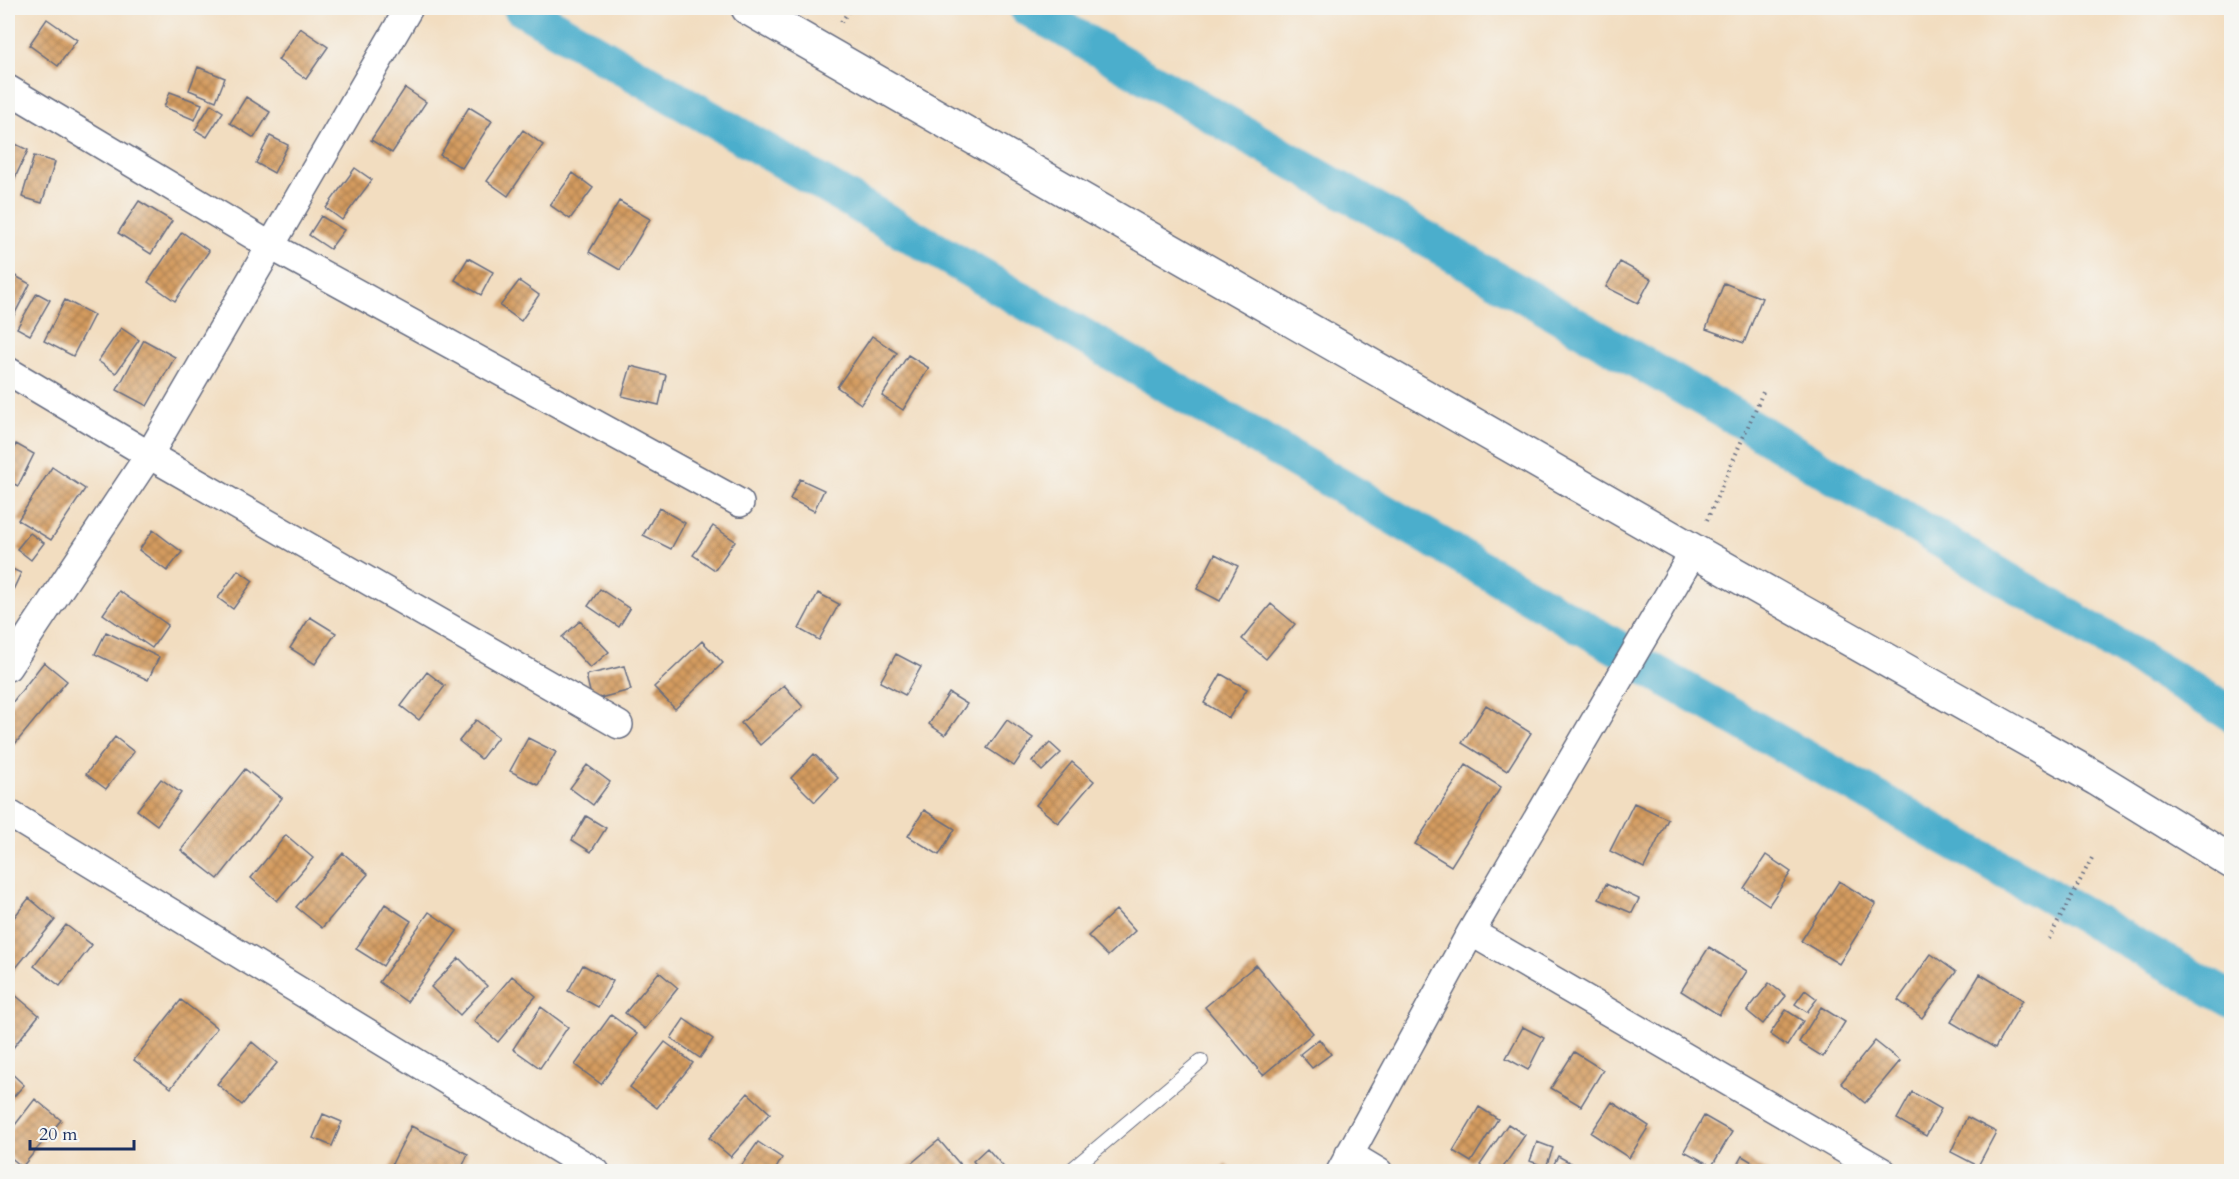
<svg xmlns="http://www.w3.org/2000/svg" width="2239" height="1179" font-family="Cardo,serif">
	<defs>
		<pattern id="building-cross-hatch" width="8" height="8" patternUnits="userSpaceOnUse" patternTransform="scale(1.5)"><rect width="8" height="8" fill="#d49b5e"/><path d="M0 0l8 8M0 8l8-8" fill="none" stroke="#ab7f51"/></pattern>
	</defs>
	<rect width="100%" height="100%" fill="#f6f6f2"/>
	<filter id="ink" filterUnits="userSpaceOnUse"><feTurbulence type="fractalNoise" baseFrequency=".0167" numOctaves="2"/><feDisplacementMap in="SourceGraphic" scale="12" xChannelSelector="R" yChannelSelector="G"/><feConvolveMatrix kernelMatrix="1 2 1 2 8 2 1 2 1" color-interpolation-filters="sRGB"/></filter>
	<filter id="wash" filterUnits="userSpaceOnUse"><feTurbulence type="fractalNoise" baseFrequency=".008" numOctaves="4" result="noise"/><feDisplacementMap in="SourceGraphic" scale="24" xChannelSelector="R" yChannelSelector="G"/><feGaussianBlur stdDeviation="1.35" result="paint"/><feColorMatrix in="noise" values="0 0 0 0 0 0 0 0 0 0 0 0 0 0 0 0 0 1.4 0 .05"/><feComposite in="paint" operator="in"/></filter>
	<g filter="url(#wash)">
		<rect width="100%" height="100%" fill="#f2ddc0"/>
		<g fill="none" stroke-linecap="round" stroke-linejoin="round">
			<!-- canal -->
			<path stroke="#4caecc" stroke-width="36" d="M521,8L1618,648
				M1027,8L1743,422L2232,714
				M1649,669L2232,1000"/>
		</g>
		<g id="blocks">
			<!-- building -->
			<path fill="url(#building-cross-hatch)" d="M47,19L77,40L58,66L29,45Z
				M300,28L328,47L306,79L278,60Z
				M198,67L225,78L216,101L189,90Z
				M405,88L426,102L392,153L371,140Z
				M170,92L202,104L195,120L164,107Z
				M246,97L270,112L254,138L230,123Z
				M211,104L223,112L207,137L195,130Z
				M469,107L492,121L462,168L440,155Z
				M523,130L543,145L508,196L487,181Z
				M270,136L288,145L274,173L256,163Z
				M9,141L28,150L13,182L8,179V145Z
				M34,156L55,162L42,203L22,197Z
				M355,168L372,180L342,220L326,208Z
				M573,173L593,188L570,219L550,205Z
				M139,201L172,221L151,254L118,233Z
				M619,201L650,219L620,270L589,252Z
				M321,216L344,230L330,249L309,235Z
				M182,232L209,251L175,301L148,282Z
				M468,258L493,272L481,295L455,280Z
				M1620,262L1651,279L1638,303L1606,287Z
				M10,273L30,284L11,321L8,320V277Z
				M519,281L539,295L521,321L500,306Z
				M1724,283L1762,298L1744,343L1706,329Z
				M37,293L50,300L30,335L17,328Z
				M65,300L94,315L73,356L44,341Z
				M121,328L139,340L116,373L98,361Z
				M872,336L897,353L861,404L837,387Z
				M144,340L175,357L147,406L117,390Z
				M908,355L929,368L903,410L882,396Z
				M631,366L666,375L659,405L622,396Z
				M16,444L34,454L18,486L8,481V460Z
				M52,467L85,489L51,540L18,520Z
				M800,479L824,490L814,511L790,499Z
				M659,508L685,523L671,549L643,535Z
				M713,526L735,541L715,570L693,555Z
				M153,530L182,552L167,571L139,550Z
				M30,533L44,543L31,560L17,549Z
				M1215,554L1238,566L1220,601L1197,589Z
				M8,567L21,573L12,592L8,590Z
				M238,570L253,581L233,609L218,598Z
				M600,589L630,609L619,627L588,606Z
				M119,591L168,625L152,648L103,614Z
				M818,593L839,604L819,640L799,629Z
				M1271,604L1295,624L1266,659L1242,639Z
				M310,617L336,633L315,664L290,648Z
				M580,621L609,652L590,668L562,637Z
				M106,632L159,657L148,680L95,654Z
				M702,641L723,663L675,709L654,687Z
				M896,654L921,667L905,695L880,682Z
				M44,662L67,681L15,744L8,737V708Z
				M624,666L631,690L592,700L586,675Z
				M427,672L445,686L419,720L401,706Z
				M1221,674L1247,689L1229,718L1204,703Z
				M784,685L803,707L760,745L741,723Z
				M949,693L967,704L945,735L929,724Z
				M1486,705L1531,733L1507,771L1462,743Z
				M476,720L498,737L481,759L459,741Z
				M1007,720L1033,738L1014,766L987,748Z
				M115,737L134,752L106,789L86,774Z
				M528,738L556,752L538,785L510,771Z
				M1050,743L1061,753L1042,771L1032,761Z
				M814,754L838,778L815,802L791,778Z
				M1072,762L1094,781L1058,823L1036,805Z
				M587,765L610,782L593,805L570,788Z
				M1466,765L1501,787L1451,866L1415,844Z
				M245,769L282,798L218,879L181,850Z
				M161,779L181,793L157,825L137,810Z
				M1634,803L1668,819L1644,868L1610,851Z
				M924,810L955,829L939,855L908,836Z
				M586,816L606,828L591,852L572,840Z
				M286,835L313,858L277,901L251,878Z
				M343,853L368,874L322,928L296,907Z
				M1766,855L1791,872L1769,905L1744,888Z
				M1839,881L1876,904L1839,964L1801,941Z
				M1606,884L1639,899L1632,913L1599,899Z
				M29,898L55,920L11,974L8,971V925Z
				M385,904L411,921L383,966L356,949Z
				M1116,910L1135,931L1108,956L1088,936Z
				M429,912L457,931L407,1002L379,982Z
				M66,925L92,945L60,986L34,966Z
				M1709,947L1747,971L1719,1015L1681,991Z
				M1931,954L1956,972L1922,1018L1898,1000Z
				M459,958L487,986L460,1015L431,987Z
				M583,965L613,981L598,1007L568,991Z
				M1256,965L1313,1033L1263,1075L1205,1007Z
				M659,972L678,988L645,1029L625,1013Z
				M1980,974L2023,1000L1995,1048L1951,1022Z
				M512,976L536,996L498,1042L474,1021Z
				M1769,983L1786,996L1763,1024L1747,1011Z
				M8,989L39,1015L8,1054Z
				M1805,990L1817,999L1807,1012L1795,1004Z
				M181,1000L217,1028L171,1088L134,1060Z
				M541,1007L568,1027L540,1068L513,1049Z
				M1821,1007L1845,1022L1823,1057L1799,1042Z
				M1786,1010L1803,1021L1787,1046L1770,1034Z
				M611,1015L637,1034L601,1084L575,1065Z
				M684,1019L713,1039L700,1058L671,1038Z
				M1523,1027L1544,1038L1528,1070L1506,1058Z
				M1319,1039L1331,1054L1312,1068L1300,1054Z
				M1875,1041L1900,1061L1865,1103L1841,1083Z
				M252,1042L277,1063L242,1105L217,1084Z
				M665,1042L693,1063L657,1108L630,1087Z
				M1574,1052L1603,1070L1581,1106L1551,1088Z
				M8,1070L24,1085L8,1103Z
				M1912,1092L1941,1109L1926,1136L1897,1119Z
				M748,1093L770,1113L731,1157L709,1138Z
				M35,1099L61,1120L22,1167L8,1155V1134Z
				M1612,1102L1649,1126L1629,1158L1591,1133Z
				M1479,1107L1498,1119L1471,1162L1453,1151Z
				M323,1114L342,1122L332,1146L313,1138Z
				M1704,1116L1732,1132L1712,1166L1684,1151Z
				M1967,1117L1996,1132L1978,1166L1951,1152Z
				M1508,1124L1525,1135L1500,1172H1490L1480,1165Z
				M411,1126L468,1154L460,1172H388Z
				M939,1140L963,1168L959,1172H901Z
				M758,1142L782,1158L774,1172H750L741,1166Z
				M1537,1142L1553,1148L1546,1167L1530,1161Z
				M987,1148L1008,1172H982L973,1161Z
				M1558,1156L1580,1168L1578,1172H1550Z
				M1742,1156L1769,1172H1733Z
				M2232,1156V1172H2221Z
				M1226,1163L1233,1172H1216Z"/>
		</g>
	</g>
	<g filter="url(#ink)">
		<use href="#blocks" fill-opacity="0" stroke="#666c80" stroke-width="1.5"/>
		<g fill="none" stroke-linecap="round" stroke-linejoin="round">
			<defs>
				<path id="lane" d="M1069,1172L1201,1061"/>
				<path id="street" d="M8,89L271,246L740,503
					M8,371L149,455L619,725
					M8,667L149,455L409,8
					M8,813L596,1172
					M1471,932L1883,1172
					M1349,1154L1379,1172
					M1340,1172L1471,932L1694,551"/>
				<path id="secondary" d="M748,8L1694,551L2097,779L2232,862"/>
			</defs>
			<!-- lane casing -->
			<use href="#lane" stroke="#666c80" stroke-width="16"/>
			<!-- street casing -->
			<use href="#street" stroke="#666c80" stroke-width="30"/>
			<!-- secondary casing -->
			<use href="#secondary" stroke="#666c80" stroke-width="36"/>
			<!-- path -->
			<path stroke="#666c80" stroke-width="4" stroke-dasharray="1.5 4.5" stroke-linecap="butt" d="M841,22L851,8
				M1707,520L1763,392
				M2049,939L2092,858"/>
			<!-- lane -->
			<use href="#lane" stroke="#fff" stroke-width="14"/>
			<!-- street -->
			<use href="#street" stroke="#fff" stroke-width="27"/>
			<!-- secondary -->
			<use href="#secondary" stroke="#fff" stroke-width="33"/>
		</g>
	</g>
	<!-- margin -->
	<rect width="2239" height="1179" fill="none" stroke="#f6f6f2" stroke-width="30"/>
	<!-- scale -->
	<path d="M30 1140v9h104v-9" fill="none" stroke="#1b2f5e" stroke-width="3"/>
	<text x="39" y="1140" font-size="18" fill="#1b2f5e" stroke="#f6f6f2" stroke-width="4.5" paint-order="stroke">20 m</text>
</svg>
